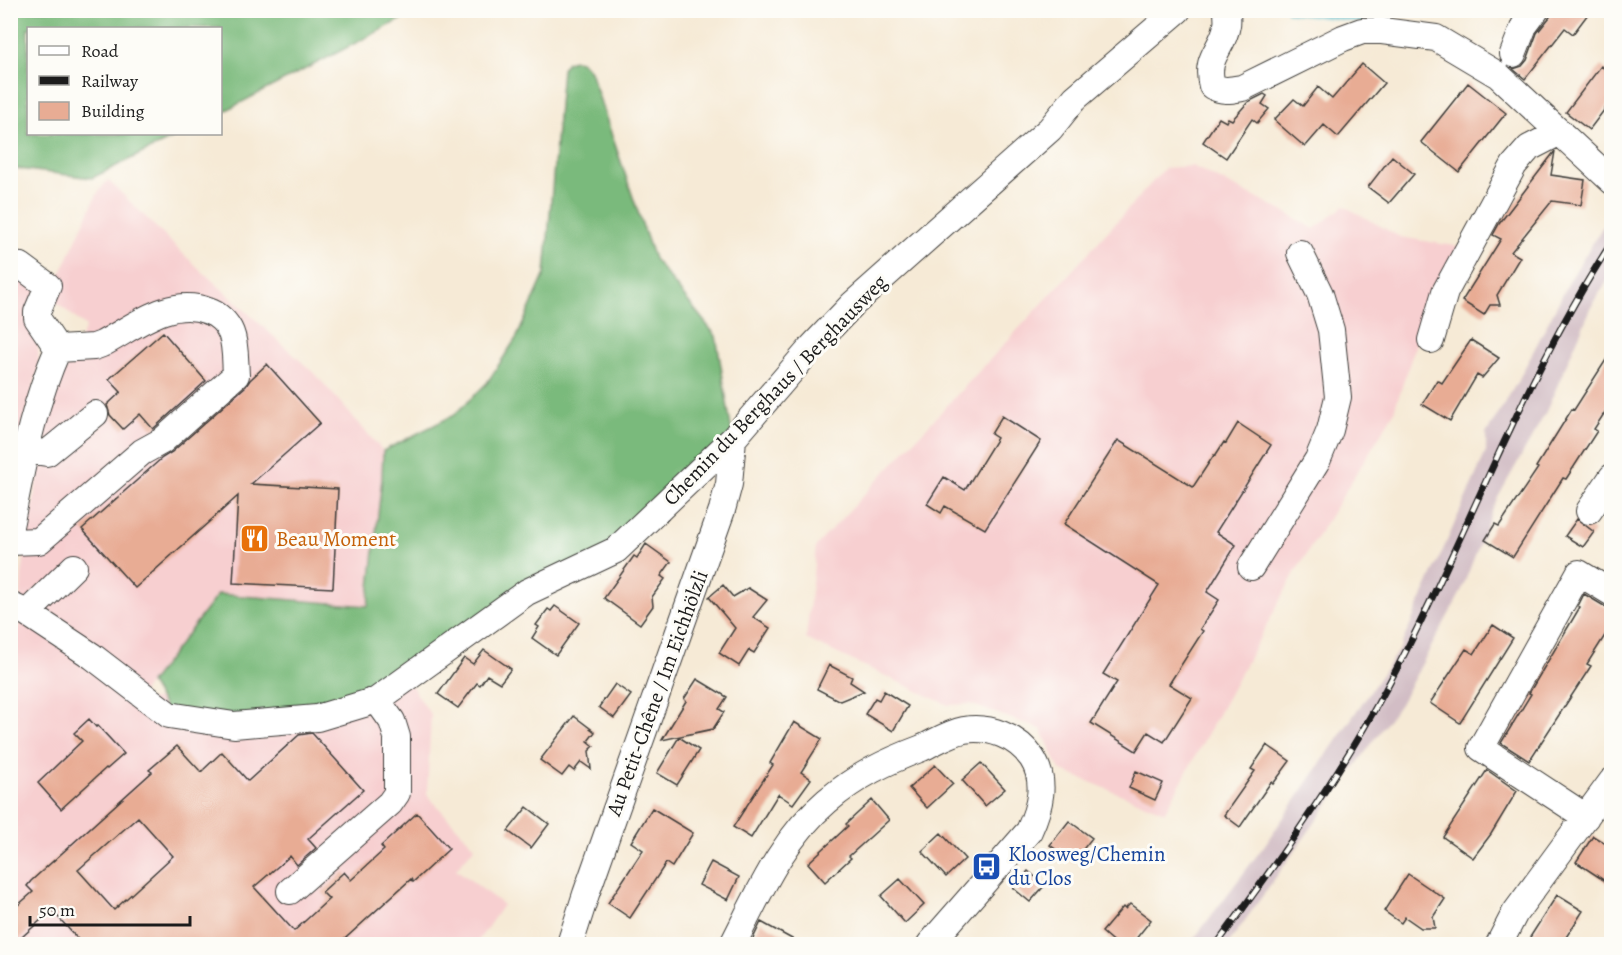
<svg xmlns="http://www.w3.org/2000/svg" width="1622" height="955" font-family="Alegreya,serif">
	<rect width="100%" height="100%" fill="#fdfcf7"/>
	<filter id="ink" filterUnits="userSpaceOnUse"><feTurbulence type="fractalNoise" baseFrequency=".0167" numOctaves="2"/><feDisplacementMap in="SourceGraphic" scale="12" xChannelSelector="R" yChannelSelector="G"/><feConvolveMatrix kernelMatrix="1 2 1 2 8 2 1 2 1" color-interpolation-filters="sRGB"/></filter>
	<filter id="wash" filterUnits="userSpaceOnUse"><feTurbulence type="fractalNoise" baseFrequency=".008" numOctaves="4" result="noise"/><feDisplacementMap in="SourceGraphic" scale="24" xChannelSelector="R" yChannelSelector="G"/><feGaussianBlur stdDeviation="1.35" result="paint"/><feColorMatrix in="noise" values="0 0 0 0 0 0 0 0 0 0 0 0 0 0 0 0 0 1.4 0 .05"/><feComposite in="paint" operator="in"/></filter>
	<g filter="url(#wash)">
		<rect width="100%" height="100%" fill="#f6ead6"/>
		<!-- built -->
		<path fill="#f7cfd0" d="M1192,166L1279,209L1314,229L1344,206L1400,237L1460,247L1430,301L1393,414L1296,571L1165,812L1060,770L1041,729L970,704L948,705L806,639L816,546L1052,293L1165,168Z
			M108,180L181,252L316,375L383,451L382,478L368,606L218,594L137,700L411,685L431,715L427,795L475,847L456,869L503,905L476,944H11V635L19,626L22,573L50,402L86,327L50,297L98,192Z
			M11,246L45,273L27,322L38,343L39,366L11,472Z"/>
		<!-- industrial -->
		<path fill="#d2bdc5" d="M1611,213V276L1594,301L1545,414L1496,501L1460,594L1400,704L1228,944H1190L1264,846L1400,648L1486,452V434L1519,379L1570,280Z"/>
		<!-- forest -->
		<path fill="#7aba7b" stroke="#4b6b4c" stroke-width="1.5" d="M11,10H412V11L406,17L221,113L220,28H28V134H181L92,178L11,168Z
			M574,60L581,61L590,71L654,259L716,336L733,439L616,550L377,700L317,718L169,715L150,683L218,594L368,606L382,478L383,451L454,415L487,383L517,337L545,274L562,69L567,62Z"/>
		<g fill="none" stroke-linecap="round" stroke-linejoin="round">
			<!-- stream -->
			<path stroke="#4ebac9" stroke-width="7" d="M1289,10L1360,19"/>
		</g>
		<g id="blocks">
			<!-- building -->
			<path fill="#e8ac94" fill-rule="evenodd" d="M1551,10H1591L1573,34L1565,28L1525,79L1513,69L1522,66L1527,60L1537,33L1550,17Z
				M1362,64L1384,83L1338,137L1324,125L1305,147L1274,120L1294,99L1303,106L1318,87L1332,99Z
				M1601,66L1611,74V101L1589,130L1566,112Z
				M1468,83L1506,113L1459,172L1421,142Z
				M1264,94L1267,96L1262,104L1269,109L1257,123L1252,119L1226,158L1203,142L1219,118L1226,122L1228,118L1232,120L1248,102Z
				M1555,151L1551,175L1585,180L1581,205L1552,201L1511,252L1520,257L1497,295L1500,305H1490L1484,315L1462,301L1501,239L1493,235L1499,224Z
				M1392,156L1414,174L1389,203L1368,187Z
				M163,332L206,381L153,429L140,414L123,429L110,415L107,405L121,392L109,379Z
				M1471,340L1499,358L1482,378L1477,375L1450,421L1422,404L1437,380L1442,383Z
				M1611,352V403L1594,429L1597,431L1566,479L1563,478L1513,557L1485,540L1495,524L1499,526L1538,468L1536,467L1572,409L1574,410Z
				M267,364L320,423L251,484L338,489L333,588L233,583L238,496L135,588L82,529L162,458L172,452L246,386L250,380Z
				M1002,416L1041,441L985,529L945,506L941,513L927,504L944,477L965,490L997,438L991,434Z
				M1238,423L1271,445L1216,532L1236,545L1207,592L1219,600L1200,629L1203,631L1169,684L1192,698L1164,742L1148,732L1136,751L1091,723L1117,682L1103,674L1159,585L1064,524L1118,440L1193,487L1214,455L1215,456L1224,442L1226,443Z
				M1577,519L1594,532L1583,547L1565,536Z
				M646,544L671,562L661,576L665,579L652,597L653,606L640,624L604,598L634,556L637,558Z
				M723,585L733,597L748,588L767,600L753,617L770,628L754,653L749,650L739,666L719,653L735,628L709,597Z
				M1584,594L1604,606L1611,608V626L1587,664L1591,666L1529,761L1501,743L1531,694L1529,693L1580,607L1578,606Z
				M555,606L579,623L556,655L532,638L539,627L536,625L548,609L551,611Z
				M1493,625L1513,638L1460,723L1430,703L1466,649L1474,654Z
				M484,650L511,669L500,683L487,675L480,685L477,683L458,708L438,694L464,658L473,664Z
				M829,665L852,677L850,682L864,691L840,701L817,689Z
				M697,679L727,697L719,709L724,712L713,729L662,740L686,701L684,699Z
				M615,684L631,695L614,718L599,707Z
				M884,691L908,706L893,731L865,714L875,698L879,700Z
				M574,716L595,732L588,741L594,746L589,751L591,769L581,762L574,771L569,767L562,776L540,760Z
				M89,719L96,727L98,726L124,754L107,769L106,768L61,809L38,783L82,741L74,733Z
				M794,722L822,739L801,772L811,779L793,804L778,794L751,838L733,827L773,765L770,763Z
				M312,733L363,790L308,839L316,848L297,865L290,856L254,887L294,931L329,899L322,892L344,872L351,880L384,850L381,846L417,813L449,849L413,882L411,879L338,945H83L52,910L13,945H10V912L33,892L27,886L31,881L152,772L149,770L177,746L201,772L222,752L248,781L299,735ZM138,817L173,856L114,910L78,870Z
				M679,737L699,750L677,785L657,773Z
				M1267,745L1290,761L1273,784L1271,782L1240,827L1224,815L1255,771L1251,769Z
				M981,763L1005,789L985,806L962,780Z
				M935,765L953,784L927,808L909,788Z
				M1487,770L1517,791L1491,834L1473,858L1443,837Z
				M1136,771L1163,783L1155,800L1129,788Z
				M872,800L889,820L849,856L851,858L825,882L808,863L848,826L846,824Z
				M527,807L549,824L531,848L508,831Z
				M652,808L693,833L672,867L666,863L630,918L608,903L643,850L631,842Z
				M1069,821L1092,838L1073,862L1050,845Z
				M941,833L965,859L946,877L922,851Z
				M1593,836L1611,847V885L1576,862Z
				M711,862L739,877L728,900L699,885Z
				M1028,871L1045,885L1030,902L1013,888Z
				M1408,874L1445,899L1433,917L1435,928H1421L1405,917L1401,923L1384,911Z
				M900,879L924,905L905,923L881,896Z
				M1557,895L1583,911L1561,945H1525Z
				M1130,904L1151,920L1131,945H1117L1102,932L1123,907L1125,909Z
				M761,922L803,945H750Z"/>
		</g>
	</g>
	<g filter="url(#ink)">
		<use href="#blocks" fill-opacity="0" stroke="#3d3b38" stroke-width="1.5"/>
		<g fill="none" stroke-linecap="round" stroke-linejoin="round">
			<defs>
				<path id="minor" d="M1227,10C1227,15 1228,21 1227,25C1223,50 1204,56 1212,86C1223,92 1231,90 1242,88L1343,38L1362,31H1382L1436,38L1498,75L1612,181
					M1513,54L1524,26L1536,10
					M10,265L21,266L48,286L37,312V318L58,349
					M1431,340L1445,292L1514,165L1529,148L1560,132
					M26,450L47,453L95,414
					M1589,511L1612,477
					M10,526C23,463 32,408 58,349
					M10,542L39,541L142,452L162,441L236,375C235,362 236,345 231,333C227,323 218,314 208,311C170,296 134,327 102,344L94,347L58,349
					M1251,567L1318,459L1330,430L1338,397L1331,330L1320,294L1300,253
					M10,605L27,613L92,656L169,715L234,725L317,718L377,700L527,592L616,550L733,439L812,347L853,304L1050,129L1075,98L1178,10
					M27,613L74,567
					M1586,817L1481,748L1579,573L1612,593
					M290,891L390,803L397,793V737L392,721L377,700
					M570,944L586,894L722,510L729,484L733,439
					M733,944C759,893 782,839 827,801C858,775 885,762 922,748C935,742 949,733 964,730C989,726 1017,736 1032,758C1047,781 1040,807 1029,831L930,944
					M1499,944L1515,913L1612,781"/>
			</defs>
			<!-- minor casing -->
			<use href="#minor" stroke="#3d3b38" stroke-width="28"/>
			<!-- minor -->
			<use href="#minor" stroke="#fff" stroke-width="26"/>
			<defs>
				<path id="rail" d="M1217,944C1278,861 1338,778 1387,687C1466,541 1520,382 1612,242"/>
			</defs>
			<!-- rail casing -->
			<use href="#rail" stroke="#1c1c1c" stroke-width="7"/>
			<!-- rail -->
			<use href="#rail" stroke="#fdfcf7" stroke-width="4.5" stroke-dasharray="14" stroke-linecap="butt"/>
		</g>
	</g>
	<!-- icons -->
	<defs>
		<symbol id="restaurant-square" viewBox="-11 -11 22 22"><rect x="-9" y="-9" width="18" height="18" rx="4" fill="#e8710a" stroke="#fdfcf7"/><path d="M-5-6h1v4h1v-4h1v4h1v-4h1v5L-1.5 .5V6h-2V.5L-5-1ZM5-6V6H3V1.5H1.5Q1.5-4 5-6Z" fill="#fff"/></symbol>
		<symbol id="bus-square" viewBox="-11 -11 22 22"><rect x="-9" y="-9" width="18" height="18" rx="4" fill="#1a4fb4" stroke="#fdfcf7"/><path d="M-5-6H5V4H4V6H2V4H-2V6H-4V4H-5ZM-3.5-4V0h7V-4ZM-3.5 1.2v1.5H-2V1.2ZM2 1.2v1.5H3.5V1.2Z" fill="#fff"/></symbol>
	</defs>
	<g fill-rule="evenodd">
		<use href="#restaurant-square" x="238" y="522" width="33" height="33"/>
		<use href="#bus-square" x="970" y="850" width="33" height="33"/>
	</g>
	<g text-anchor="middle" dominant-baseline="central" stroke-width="6" stroke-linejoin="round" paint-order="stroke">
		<!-- street labels -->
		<g font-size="21" fill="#1c1c1c" stroke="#fdfcf7">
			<text transform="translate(775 390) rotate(-46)">Chemin du Berghaus / Berghausweg</text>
			<text transform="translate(657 693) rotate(-70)">Au Petit-Chêne / Im Eichhölzli</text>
		</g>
		<!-- food labels -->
		<g font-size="21" fill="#c56008" stroke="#fdfcf7" text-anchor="start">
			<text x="276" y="539">Beau Moment</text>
		</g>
		<!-- transit labels -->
		<g font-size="21" fill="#164399" stroke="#fdfcf7" text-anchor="start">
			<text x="1008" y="854">Kloosweg/Chemin<tspan x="1008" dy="24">du Clos</tspan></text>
		</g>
	</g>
	<!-- margin -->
	<rect width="1622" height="955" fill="none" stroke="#fdfcf7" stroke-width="36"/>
	<!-- legend -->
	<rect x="27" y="27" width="195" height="108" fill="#fdfcf7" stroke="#a3a29f" stroke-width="1.5"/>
	<rect x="39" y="46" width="30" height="9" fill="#ffffff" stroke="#a3a29f" stroke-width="1.5"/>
	<text x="81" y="57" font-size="18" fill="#1c1c1c">Road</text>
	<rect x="39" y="76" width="30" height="9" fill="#1c1c1c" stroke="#a3a29f" stroke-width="1.5"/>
	<text x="81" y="87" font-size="18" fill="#1c1c1c">Railway</text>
	<rect x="39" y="102" width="30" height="18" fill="#e8ac94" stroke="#a3a29f" stroke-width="1.5"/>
	<text x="81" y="117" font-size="18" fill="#1c1c1c">Building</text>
	<!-- scale -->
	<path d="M30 916v9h160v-9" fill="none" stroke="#1c1c1c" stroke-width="3"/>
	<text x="39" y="916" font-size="18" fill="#1c1c1c" stroke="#fdfcf7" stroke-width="4.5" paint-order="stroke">50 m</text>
</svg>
